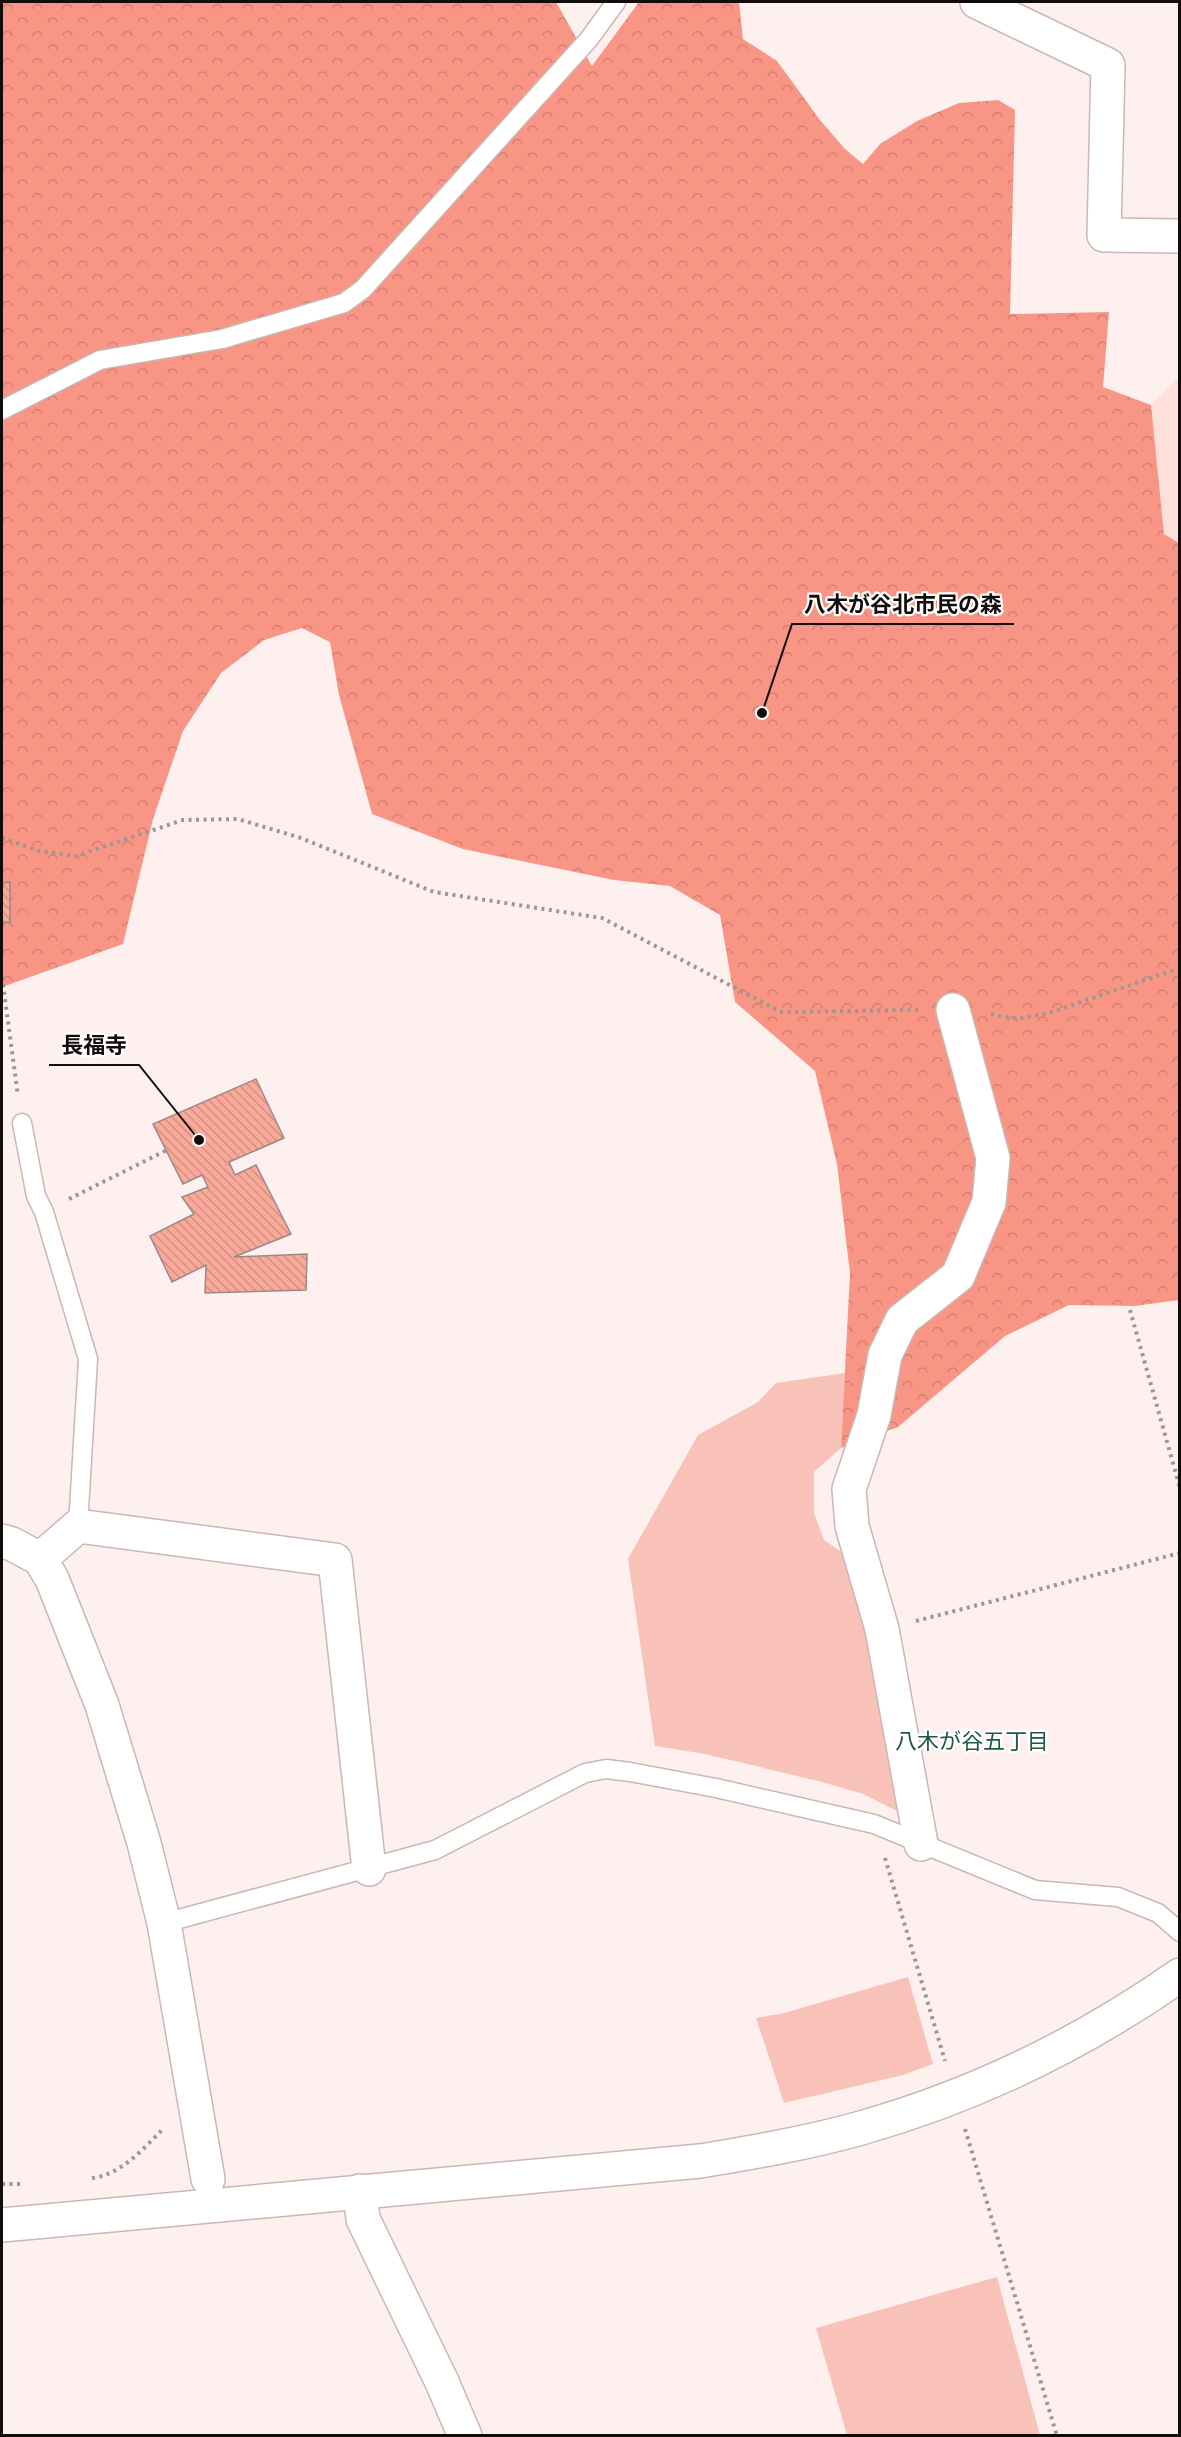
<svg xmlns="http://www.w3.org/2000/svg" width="1181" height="2437" font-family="'Work Sans','Noto Sans JP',sans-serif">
	<defs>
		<pattern id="forest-crowns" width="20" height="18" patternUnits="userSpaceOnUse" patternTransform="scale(1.5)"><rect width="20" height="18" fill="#f89585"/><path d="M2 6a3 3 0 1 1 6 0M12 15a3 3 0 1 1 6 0" fill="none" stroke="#d47f72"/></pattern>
		<pattern id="building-back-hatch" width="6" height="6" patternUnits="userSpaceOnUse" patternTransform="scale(1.5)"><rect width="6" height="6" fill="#f9a89a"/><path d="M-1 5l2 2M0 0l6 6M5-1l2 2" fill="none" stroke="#d48f83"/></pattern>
	</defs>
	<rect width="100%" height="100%" fill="#fdf0ee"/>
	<!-- built -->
	<path fill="#fde0da" d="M1179,377V543L1164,534L1151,405Z"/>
	<!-- grass -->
	<path fill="#f8c2b9" d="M845,1373L841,1448L814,1472V1513L824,1540L849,1557L866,1621L901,1813L863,1794L822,1782L705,1754L655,1746L628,1559L698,1435L758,1402L776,1383Z
		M908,1977L933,2064L903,2075L784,2103L756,2018L784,2013Z
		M997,2277L1040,2435H847L816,2328Z"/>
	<!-- forest -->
	<path fill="url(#forest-crowns)" d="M2,2H556L592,66L639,2H739L743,39L777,61L820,120L845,149L863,164L880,144L917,121L959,103L998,100L1015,110L1010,314L1109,312L1103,387L1151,405L1164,534L1179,543V1300L1134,1306L1069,1305L1005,1336L898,1427L841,1448L850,1273L837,1164L815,1071L735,1002L720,915L670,886L614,880L463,849L372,814L339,695L330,642L302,628L264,640L221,673L183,731L153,819L123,944L2,987Z"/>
	<!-- building -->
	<path fill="url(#building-back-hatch)" stroke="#9c8986" stroke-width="1.5" d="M10,882V922L2,923V883Z
		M256,1079L284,1138L229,1162L235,1175L256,1165L291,1234L234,1257L307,1254L306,1290L205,1293L206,1265L172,1282L150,1236L194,1214L182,1197L208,1187L202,1175L183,1184L153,1124Z"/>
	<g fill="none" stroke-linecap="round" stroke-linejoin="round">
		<defs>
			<path id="lane" d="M2,410L100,360L222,339L344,303L363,289L589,39L616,2
				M22,1123L36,1196L44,1212L88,1359L78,1526
				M164,1923L435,1850L585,1773L606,1769L630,1772L716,1788L874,1824L1035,1890L1118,1897L1158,1913L1180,1932"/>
			<path id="street" d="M977,2L1108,65L1104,235L1180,236
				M40,1559L78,1526L335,1560L369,1869
				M921,1844L882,1629L852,1526L849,1489L874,1415L885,1355L902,1320L958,1276L989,1202L993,1158L953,1010
				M360,2191L363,2219L442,2382L465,2436"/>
			<path id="secondary" d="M2,1541L12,1544L40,1559L52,1579L102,1705L144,1843L164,1923L208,2179
				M2,2225L700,2161C754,2152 808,2143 861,2128C974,2096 1083,2043 1180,1975"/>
		</defs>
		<!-- lane casing -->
		<use href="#lane" stroke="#cbb7b4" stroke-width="21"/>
		<!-- street casing -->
		<use href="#street" stroke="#cbb7b4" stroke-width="36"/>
		<!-- secondary casing -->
		<use href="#secondary" stroke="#cbb7b4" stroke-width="36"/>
		<!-- path -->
		<path stroke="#9f9593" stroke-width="4" stroke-dasharray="3 4.5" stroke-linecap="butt" d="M2,838L39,851L76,856L183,820L238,819L301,838L434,892L602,918L781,1012L918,1010
			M2,977L18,1096
			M991,1014L1018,1019L1049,1013L1180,968
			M69,1199L167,1150
			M1130,1310L1180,1488
			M916,1621L1180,1553
			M885,1858L945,2061
			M965,2129L1057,2436
			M92,2178C121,2175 144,2148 163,2129
			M2,2184H22"/>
		<!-- lane -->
		<use href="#lane" stroke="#fff" stroke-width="18"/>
		<!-- street -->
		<use href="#street" stroke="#fff" stroke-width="33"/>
		<!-- secondary -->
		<use href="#secondary" stroke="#fff" stroke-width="33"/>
	</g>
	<g text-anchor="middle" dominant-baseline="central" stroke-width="4.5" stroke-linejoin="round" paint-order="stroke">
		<!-- neighbourhood labels -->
		<g font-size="22" fill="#21564a" stroke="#fff">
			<text x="972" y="1741">八木が谷五丁目</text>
		</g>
	</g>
	<!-- callouts -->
	<path fill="none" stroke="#120c0b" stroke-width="2" d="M762 713L792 624H1014M199 1140L139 1065H49"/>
	<g fill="#120c0b" stroke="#fff" stroke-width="2">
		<circle cx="762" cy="713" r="6"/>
		<circle cx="199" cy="1140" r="6"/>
	</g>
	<g font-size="22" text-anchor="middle" font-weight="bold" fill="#120c0b" stroke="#fff" stroke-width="4.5" stroke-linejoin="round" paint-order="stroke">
		<text x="903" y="612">八木が谷北市民の森</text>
		<text x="94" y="1053">長福寺</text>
	</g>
	<!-- border -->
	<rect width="1181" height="2437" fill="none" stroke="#120c0b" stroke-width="6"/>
</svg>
